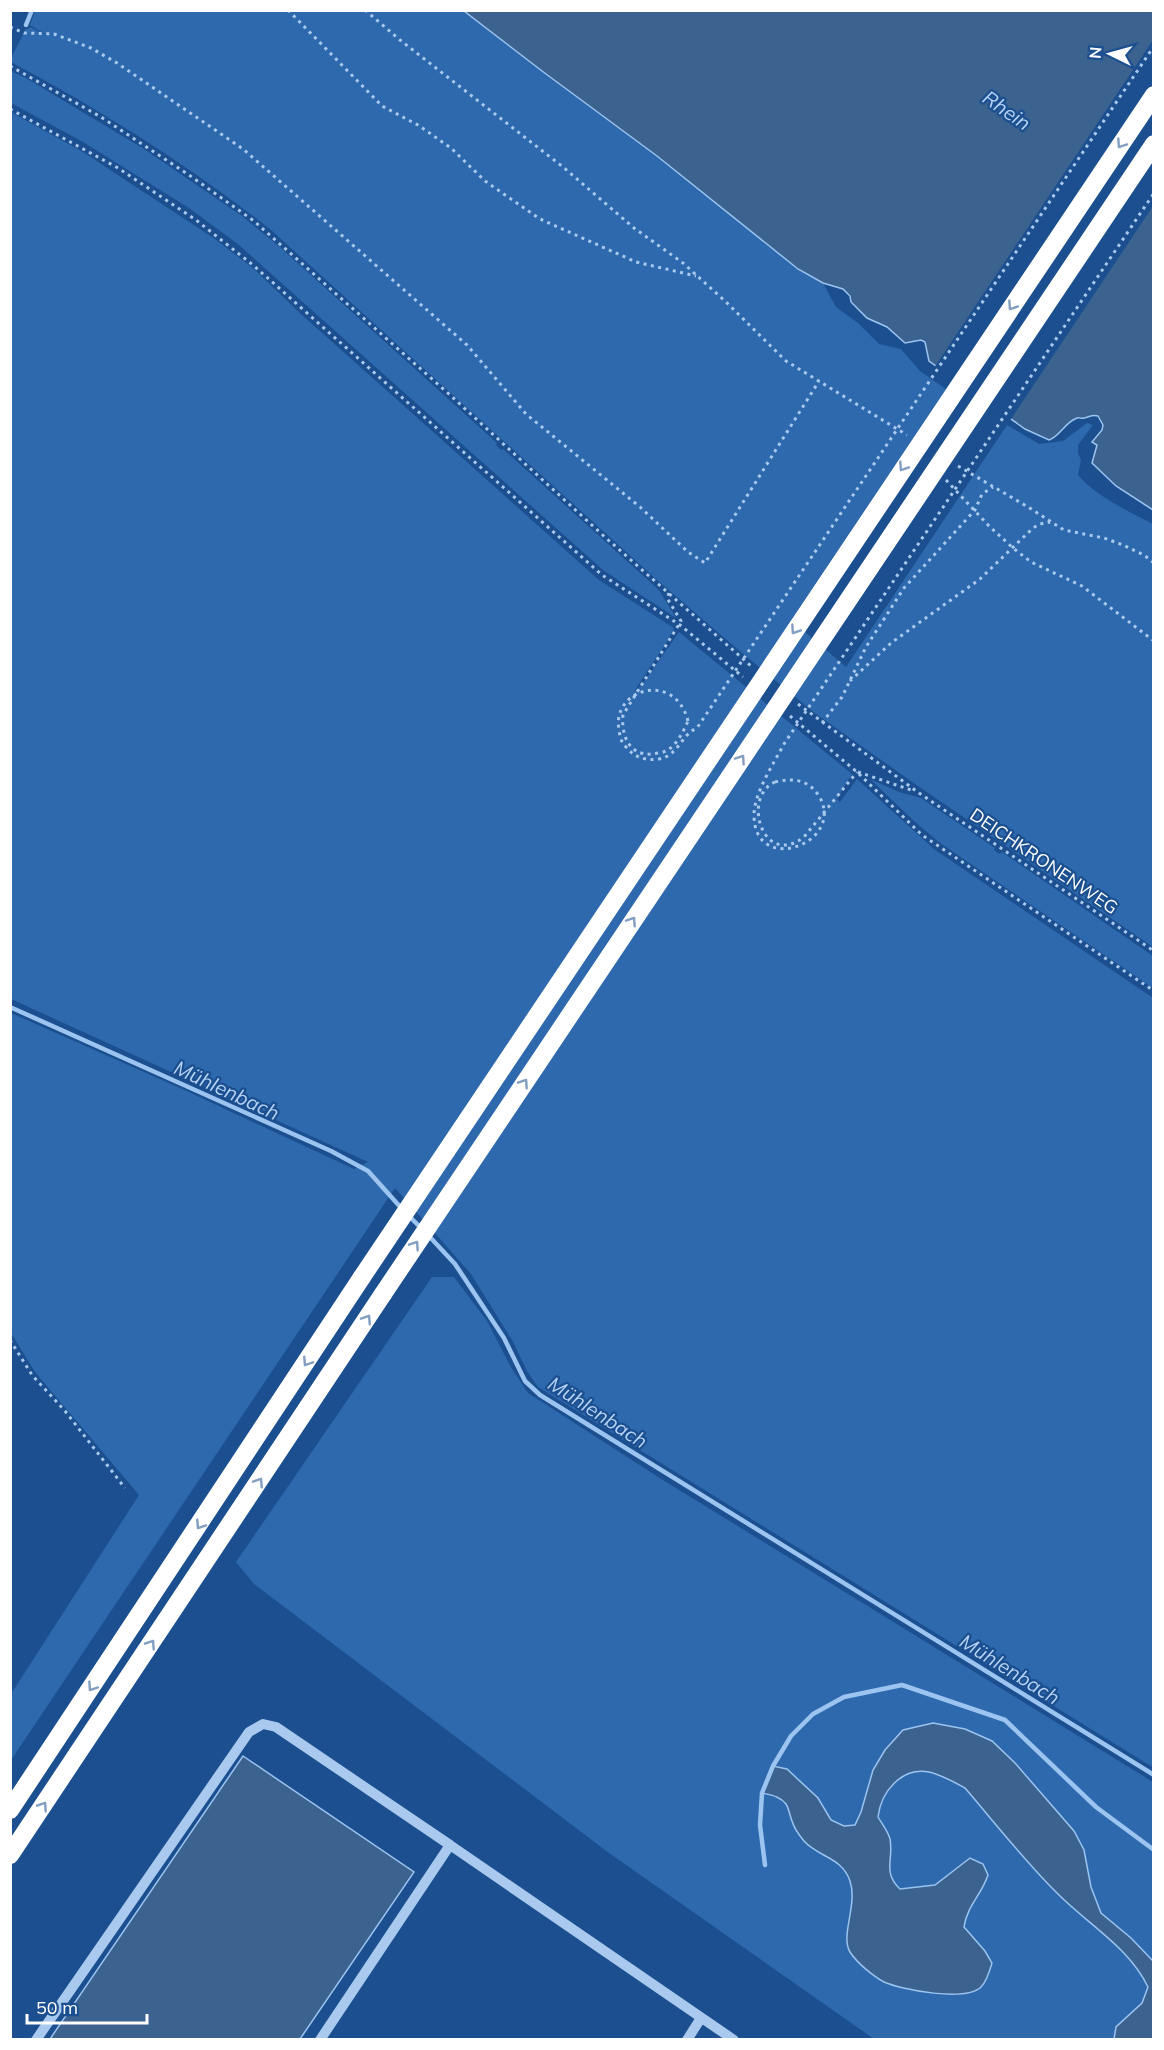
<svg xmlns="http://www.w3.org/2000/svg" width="1164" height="2050" font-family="Mulish,sans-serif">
	<rect width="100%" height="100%" fill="#1b4f8f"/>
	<!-- green -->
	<path fill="#2e69ad" d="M35,11H464L542,71L657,156L798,269L823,283L836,307L858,323L879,344L901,349L920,371L946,389L791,620L846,667L1007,425L1039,444L1063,441L1087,423L1093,425L1078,445V453L1081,460L1078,475C1097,497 1128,511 1153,524V947L918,786L816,714L736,648L656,579L271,230C190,166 101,110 11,62V58L26,29H28L30,27L48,36L30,25Z
		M11,71L26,78L144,149L242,216L281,248L497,443L496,445L501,450L503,449L659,590L676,618L603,570L239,245L189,208L83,142L11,103Z
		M11,112L83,152L215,239L253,268L302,315L599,580L674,628L668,640L635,690L641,686L679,632L852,774L837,799L840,802L857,779L934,849L1153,998L1154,1768L538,1387L527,1371L512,1340L471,1274L395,1188L11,1760V1694L139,1495L35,1372L11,1333V1013L180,1088L354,1169L368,1162L11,999Z
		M870,779L899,792L921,798L995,848L994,850L1000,854L1002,852L1153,956V988L940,843L914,821Z
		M432,1277H454L487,1321L512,1369L528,1393L663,1480L1153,1782V2039H874L609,1853L254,1584L236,1562Z"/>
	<!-- water -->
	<path fill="#3c6290" stroke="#9cc4f0" stroke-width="1.5" d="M464,11H1153V510L1116,486L1092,463L1097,445L1092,442L1102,430L1103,425L1098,416C1092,414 1090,417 1084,418C1078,419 1080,416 1075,419C1064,424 1060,436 1049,440L1025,429L929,361L925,342L921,340L905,343L887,327L867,318L851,302L850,296L843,289L823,283L798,269L657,156L542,71Z
		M933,1723L965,1729L992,1741L1015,1763L1074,1831L1084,1850L1091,1887L1101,1913L1131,1938L1153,1961V2039H1114L1116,2027L1142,2003L1148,1987C1128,1946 1087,1924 1056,1892C1023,1859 995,1823 965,1788C954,1782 942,1775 929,1772C901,1767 881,1792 878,1817C882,1824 888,1831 890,1839C894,1859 882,1872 900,1889L935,1885L970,1858L983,1864L988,1875C982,1894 967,1906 964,1927L985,1951L992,1963C990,1970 987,1981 981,1987C966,2002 902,1990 884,1982C873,1976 857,1963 850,1952C840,1935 858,1905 850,1881C842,1857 818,1857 804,1841C799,1835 794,1828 792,1821C790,1816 789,1809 786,1804C780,1796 770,1795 762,1793L773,1766L787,1769L818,1798L831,1820L844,1826L855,1825L861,1812L873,1770L885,1750L903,1730Z
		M243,1756L414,1872L300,2039H50Z"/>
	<!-- pier -->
	<path fill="#1b4f8f" d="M1153,40V206L1009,422L934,368Z"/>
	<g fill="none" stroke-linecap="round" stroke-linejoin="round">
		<!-- stream -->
		<path stroke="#9cc4f0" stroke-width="4.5" d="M26,25L32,10
			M10,1007L331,1151L368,1171L403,1210
			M409,1216L422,1229
			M428,1235L455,1264L504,1338L525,1381L540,1395L1154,1775
			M765,1865L760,1825L762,1793L773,1766L791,1736L813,1714L844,1697L902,1685L1005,1720L1096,1807L1154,1850"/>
		<!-- path -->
		<path stroke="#a9c9ee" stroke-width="3" stroke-dasharray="3 4.5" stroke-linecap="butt" d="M288,10L382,106L418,125L451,148L485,181L540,219L636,262L696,276
			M365,10L400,40L563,167L634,228L683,263L726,302L786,361L907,435
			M10,27L24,33L54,34L91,48L117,63L243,149L467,345L526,414L640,507L688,552L705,563L819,381
			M10,66L101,117L189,175L254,221L450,395L606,538L751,666
			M10,109L118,168L196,220L253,265L602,575L680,625L743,677
			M958,466L1028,507L1064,530L1104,538L1123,545L1144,555L1154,563
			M946,480L989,526L1013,548L1031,562L1082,586L1154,641
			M669,593L667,598L681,621L623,715C621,735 629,756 652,754C656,753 662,753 666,751C677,745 683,732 688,721
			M850,681L891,643L980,579L1033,528L1040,524L1050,522
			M798,704L919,793L1154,951
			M790,716L857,772L922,835L1154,991
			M822,723L842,697L866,647L904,588L975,510L982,494L993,487
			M858,772L914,791
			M775,782C741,797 763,869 804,837L857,772
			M10,1340L32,1375L65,1411L125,1488"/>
		<!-- minor -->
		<path stroke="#a9c9ee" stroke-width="10" d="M450,1845L734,2040
			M36,2040L249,1732L263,1724L276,1727L450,1845L320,2040
			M687,2040L701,2018"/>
		<!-- highway -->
		<path stroke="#fff" stroke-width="18" d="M10,1810L362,1277
			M10,1855L383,1294"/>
		<!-- path-bridge -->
		<path stroke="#a9c9ee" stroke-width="3" stroke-dasharray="3 4.5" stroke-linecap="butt" d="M688,721C675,670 611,689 619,730C620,737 621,742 626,747C634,757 645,761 659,759C678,756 681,735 697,728L1154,46
			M775,782C793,778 808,779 819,796C847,843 754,877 754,815C754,793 774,763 784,744L1154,193"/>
		<!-- highway-bridge -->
		<path stroke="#fff" stroke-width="18" d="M362,1277L1154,95
			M383,1294L1154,144"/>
	</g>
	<!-- one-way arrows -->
	<defs><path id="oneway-chevron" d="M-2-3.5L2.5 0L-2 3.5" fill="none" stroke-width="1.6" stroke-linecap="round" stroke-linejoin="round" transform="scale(1.5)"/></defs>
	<g stroke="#829ec1">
		<use href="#oneway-chevron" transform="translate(1121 144) rotate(124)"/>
		<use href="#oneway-chevron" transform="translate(1012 306) rotate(124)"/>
		<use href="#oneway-chevron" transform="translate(903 467) rotate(124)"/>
		<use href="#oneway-chevron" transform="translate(795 630) rotate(124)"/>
		<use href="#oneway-chevron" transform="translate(741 759) rotate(-56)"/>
		<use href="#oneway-chevron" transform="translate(632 921) rotate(-56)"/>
		<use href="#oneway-chevron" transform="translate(524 1083) rotate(-56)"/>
		<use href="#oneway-chevron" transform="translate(415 1245) rotate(-56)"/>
		<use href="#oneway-chevron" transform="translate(367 1319) rotate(-57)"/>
		<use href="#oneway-chevron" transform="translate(307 1362) rotate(123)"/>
		<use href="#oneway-chevron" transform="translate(259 1482) rotate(-57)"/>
		<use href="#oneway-chevron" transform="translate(200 1525) rotate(124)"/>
		<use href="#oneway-chevron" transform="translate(151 1644) rotate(-56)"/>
		<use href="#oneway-chevron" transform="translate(92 1687) rotate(124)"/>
		<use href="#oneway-chevron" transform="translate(43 1806) rotate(-56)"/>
	</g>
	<g text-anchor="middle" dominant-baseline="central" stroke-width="4.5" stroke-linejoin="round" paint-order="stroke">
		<!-- street labels -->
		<g font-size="18" fill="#fff" stroke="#1b4f8f">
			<text transform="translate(1044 861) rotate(34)">DEICHKRONENWEG</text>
		</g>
		<!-- water labels -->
		<g font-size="20" font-style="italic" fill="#b5d3f5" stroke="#1b4f8f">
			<text transform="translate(1007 110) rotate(35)">Rhein</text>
			<text transform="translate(227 1090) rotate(25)">Mühlenbach</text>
			<text transform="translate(598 1412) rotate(33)">Mühlenbach</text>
			<text transform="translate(1010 1669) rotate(32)">Mühlenbach</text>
		</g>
	</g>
	<!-- border -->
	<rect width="1164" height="2050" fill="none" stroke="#ffffff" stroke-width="24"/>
	<!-- north arrow -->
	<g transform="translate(1110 54) rotate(275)" stroke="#1b4f8f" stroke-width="4.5" paint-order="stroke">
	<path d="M0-4.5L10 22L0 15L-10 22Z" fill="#ffffff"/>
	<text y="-9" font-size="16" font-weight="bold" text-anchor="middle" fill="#ffffff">N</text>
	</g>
	<!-- scale -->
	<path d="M27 2014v9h120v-9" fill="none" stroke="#ffffff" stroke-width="3"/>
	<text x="36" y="2014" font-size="18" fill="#ffffff" stroke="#1b4f8f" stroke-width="4.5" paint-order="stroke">50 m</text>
</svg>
